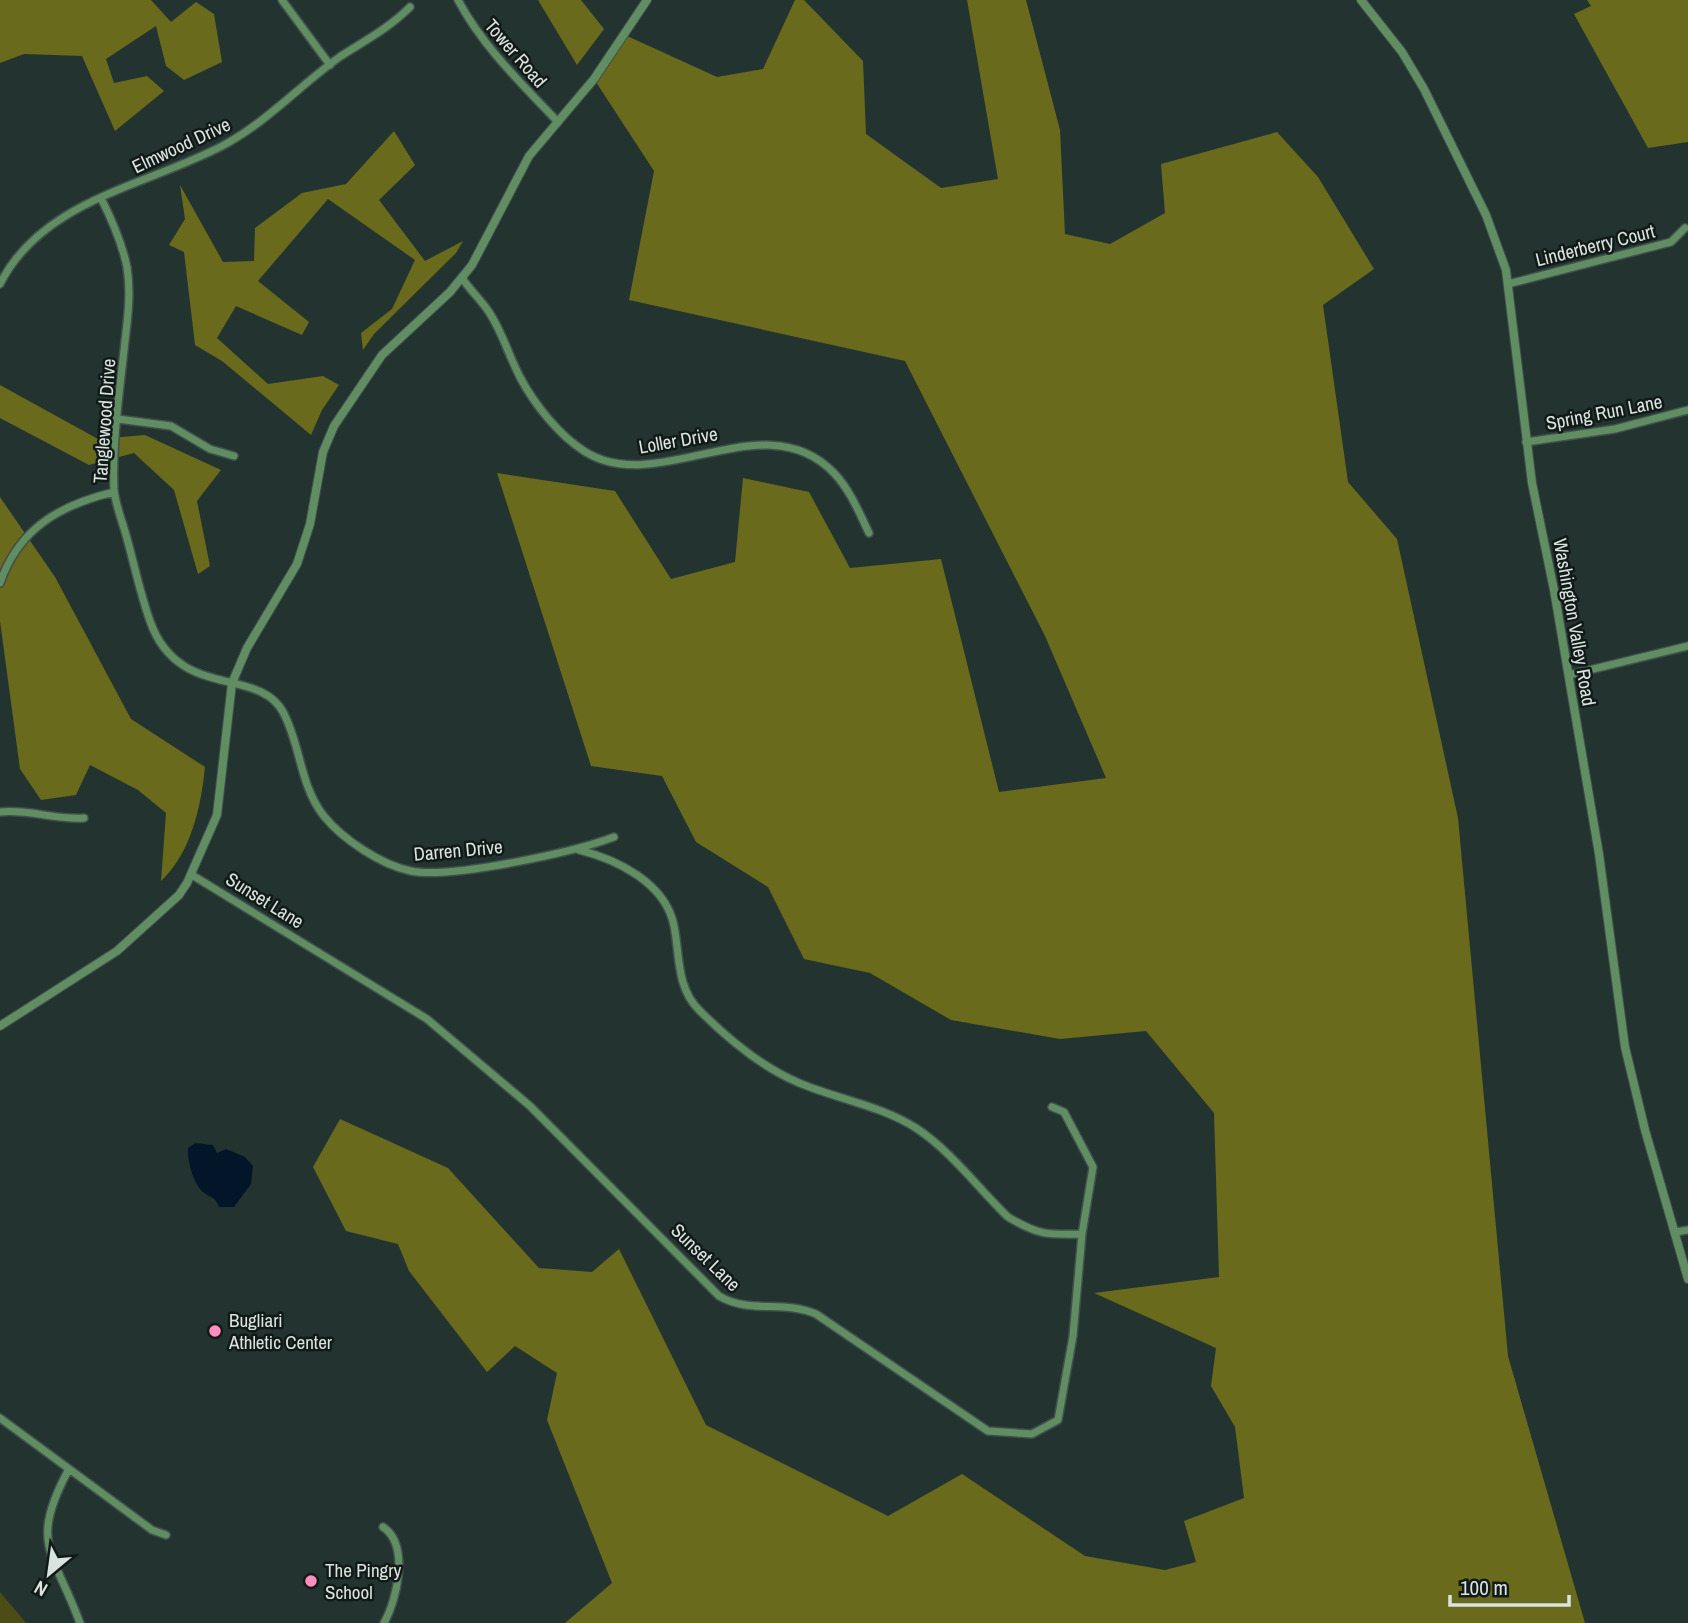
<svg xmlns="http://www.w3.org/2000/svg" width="1688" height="1623" font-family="'Archivo Narrow',sans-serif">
	<rect width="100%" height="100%" fill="#233430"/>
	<!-- green -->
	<path fill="#4c4d16" d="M0,1592L26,1623H0Z"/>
	<!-- forest -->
	<path fill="#696a1b" d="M0,0H151L171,22L196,2L214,14L222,62L184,80L166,66L156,26L106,59L114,83L147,76L164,91L115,131L82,56L24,54L0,63Z
		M538,0H581L604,29L577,65Z
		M795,0H804L863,61L866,134L941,188L998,179L967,0H1026L1060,130L1065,234L1110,244L1165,213L1161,164L1277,132L1318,177L1374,269L1323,305L1348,482L1397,539L1458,818L1508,1356L1585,1623H565L612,1583L547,1420L557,1373L515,1346L487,1372L409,1271L398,1244L346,1231L313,1167L340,1119L448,1168L539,1268L592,1272L619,1249L706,1425L888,1516L962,1474L1085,1556L1165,1570L1196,1562L1184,1521L1244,1498L1235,1427L1211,1386L1216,1348L1094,1293L1219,1277L1214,1113L1146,1031L1060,1039L951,1020L870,973L804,959L768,887L696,842L662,776L591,766L497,473L615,491L671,579L735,562L743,478L809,492L850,568L941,559L999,792L1106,778L1045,636L905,361L629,300L654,171L594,79L625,35L717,77L763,69Z
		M1587,0H1688V142L1648,148L1574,14L1591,6Z
		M394,131L415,165L379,200L425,261L463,241L456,253L374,334L363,350L361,333L392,309L415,260L328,199L258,281L309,322L302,335L236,306L217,338L268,384L323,376L339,385L322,410L311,435L222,361L195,345L184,252L169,245L185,219L180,185L223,262L254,261L255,228L302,193L346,184Z
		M0,385L98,439L145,435L221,470L197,501L210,566L198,574L174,490L134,453L89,465L0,418Z
		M0,497L55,577L131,719L205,767C201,807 191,853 161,881L166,813L138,790L90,765L76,795L41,800L20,769L0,621Z"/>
	<!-- water -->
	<path fill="#021529" d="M195,1143L213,1145L217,1153L226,1149L245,1157L253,1166L251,1184L234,1207H219C215,1196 211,1198 203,1192C193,1183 187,1160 188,1148Z"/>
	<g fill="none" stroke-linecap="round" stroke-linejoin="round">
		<defs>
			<path id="minor" d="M282,0L330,65
				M458,0C483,47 521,83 558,122
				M101,198C112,220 122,243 127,267C131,292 128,316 125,341C120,389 112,440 114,489C115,504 122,520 126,535C134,563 140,593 150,621C178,701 258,666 283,712C301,745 299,783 323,815C342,839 381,865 411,871C451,879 574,852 614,837
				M462,278C470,290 481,300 489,312C503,333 509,357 521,379C535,405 559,435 584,451C658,499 764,400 834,473C850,490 859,512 869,533
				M0,284C42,200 146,186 222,146C266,123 300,85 341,56C366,40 389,28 410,7
				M1508,284L1671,242L1685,228
				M118,419L171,426L210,449L234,456
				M1526,442L1615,429L1688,410
				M0,583C19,528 60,505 114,492
				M1569,675L1688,646
				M0,812C29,809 55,820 84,818
				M579,850C616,859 666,883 674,926C680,955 676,987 699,1010C726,1037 762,1067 797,1082C836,1099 880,1105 916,1128C951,1151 978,1188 1008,1217C1038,1235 1047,1235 1082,1234
				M192,875L427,1019L530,1106L719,1296C749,1314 784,1300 816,1314L988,1431L1032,1434L1058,1420L1073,1336L1082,1234L1093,1167L1064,1112L1052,1107
				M1676,1232L1688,1230
				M0,1418L152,1530L166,1535
				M69,1469C28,1544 54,1552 80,1623
				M383,1527C410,1545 397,1600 384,1623"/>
			<path id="tertiary" d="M1361,0L1402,52L1424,89L1486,215L1506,270L1532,483L1554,590L1599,854L1625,1047L1645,1130L1688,1279
				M0,1026L117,951L179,895L187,883L217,815L232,683L247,648L297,564L310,524L323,452L334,426L382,355L450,292L472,265L529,156L594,79L647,0"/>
		</defs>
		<!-- minor casing -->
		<use href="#minor" stroke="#40504c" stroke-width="10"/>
		<!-- tertiary casing -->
		<use href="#tertiary" stroke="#40504c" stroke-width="10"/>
		<!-- minor -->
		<use href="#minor" stroke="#608d61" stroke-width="7"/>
		<!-- tertiary -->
		<use href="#tertiary" stroke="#608d61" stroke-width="8"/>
	</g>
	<!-- markers -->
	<g fill="#fe8ebd" stroke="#121a18" stroke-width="2.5">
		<circle cx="215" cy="1331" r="7"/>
		<circle cx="311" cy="1581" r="7"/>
	</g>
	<g text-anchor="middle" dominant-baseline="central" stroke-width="5" stroke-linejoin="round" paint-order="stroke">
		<!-- street labels -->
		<g font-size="19" fill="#d9e3e0" stroke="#121a18">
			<text transform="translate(516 53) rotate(49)">Tower Road</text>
			<text transform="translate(181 145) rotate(-25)">Elmwood Drive</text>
			<text transform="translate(1595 245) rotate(-14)">Linderberry Court</text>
			<text transform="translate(1604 412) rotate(-11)">Spring Run Lane</text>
			<text transform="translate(104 421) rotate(-86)">Tanglewood Drive</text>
			<text transform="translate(678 440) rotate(-10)">Loller Drive</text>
			<text transform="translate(1575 622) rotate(80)">Washington Valley Road</text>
			<text transform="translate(458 850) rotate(-5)">Darren Drive</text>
			<text transform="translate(265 900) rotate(32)">Sunset Lane</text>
			<text transform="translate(706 1257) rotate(44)">Sunset Lane</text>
		</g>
		<!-- poi labels -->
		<g font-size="19" fill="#d9e3e0" stroke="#121a18" text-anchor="start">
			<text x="229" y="1320">Bugliari<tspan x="229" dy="22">Athletic Center</tspan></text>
			<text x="325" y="1570">The Pingry<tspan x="325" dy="22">School</tspan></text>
		</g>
	</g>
	<!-- north arrow -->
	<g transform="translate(49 1574) rotate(209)" stroke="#121a18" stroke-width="5" paint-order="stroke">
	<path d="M0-5L12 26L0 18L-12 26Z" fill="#d9e3e0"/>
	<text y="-10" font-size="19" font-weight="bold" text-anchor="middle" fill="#d9e3e0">N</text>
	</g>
	<!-- scale -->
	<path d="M1450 1595v10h119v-10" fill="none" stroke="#d9e3e0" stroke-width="3.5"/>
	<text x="1460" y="1595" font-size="21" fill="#d9e3e0" stroke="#121a18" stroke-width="5" paint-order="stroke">100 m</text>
</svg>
